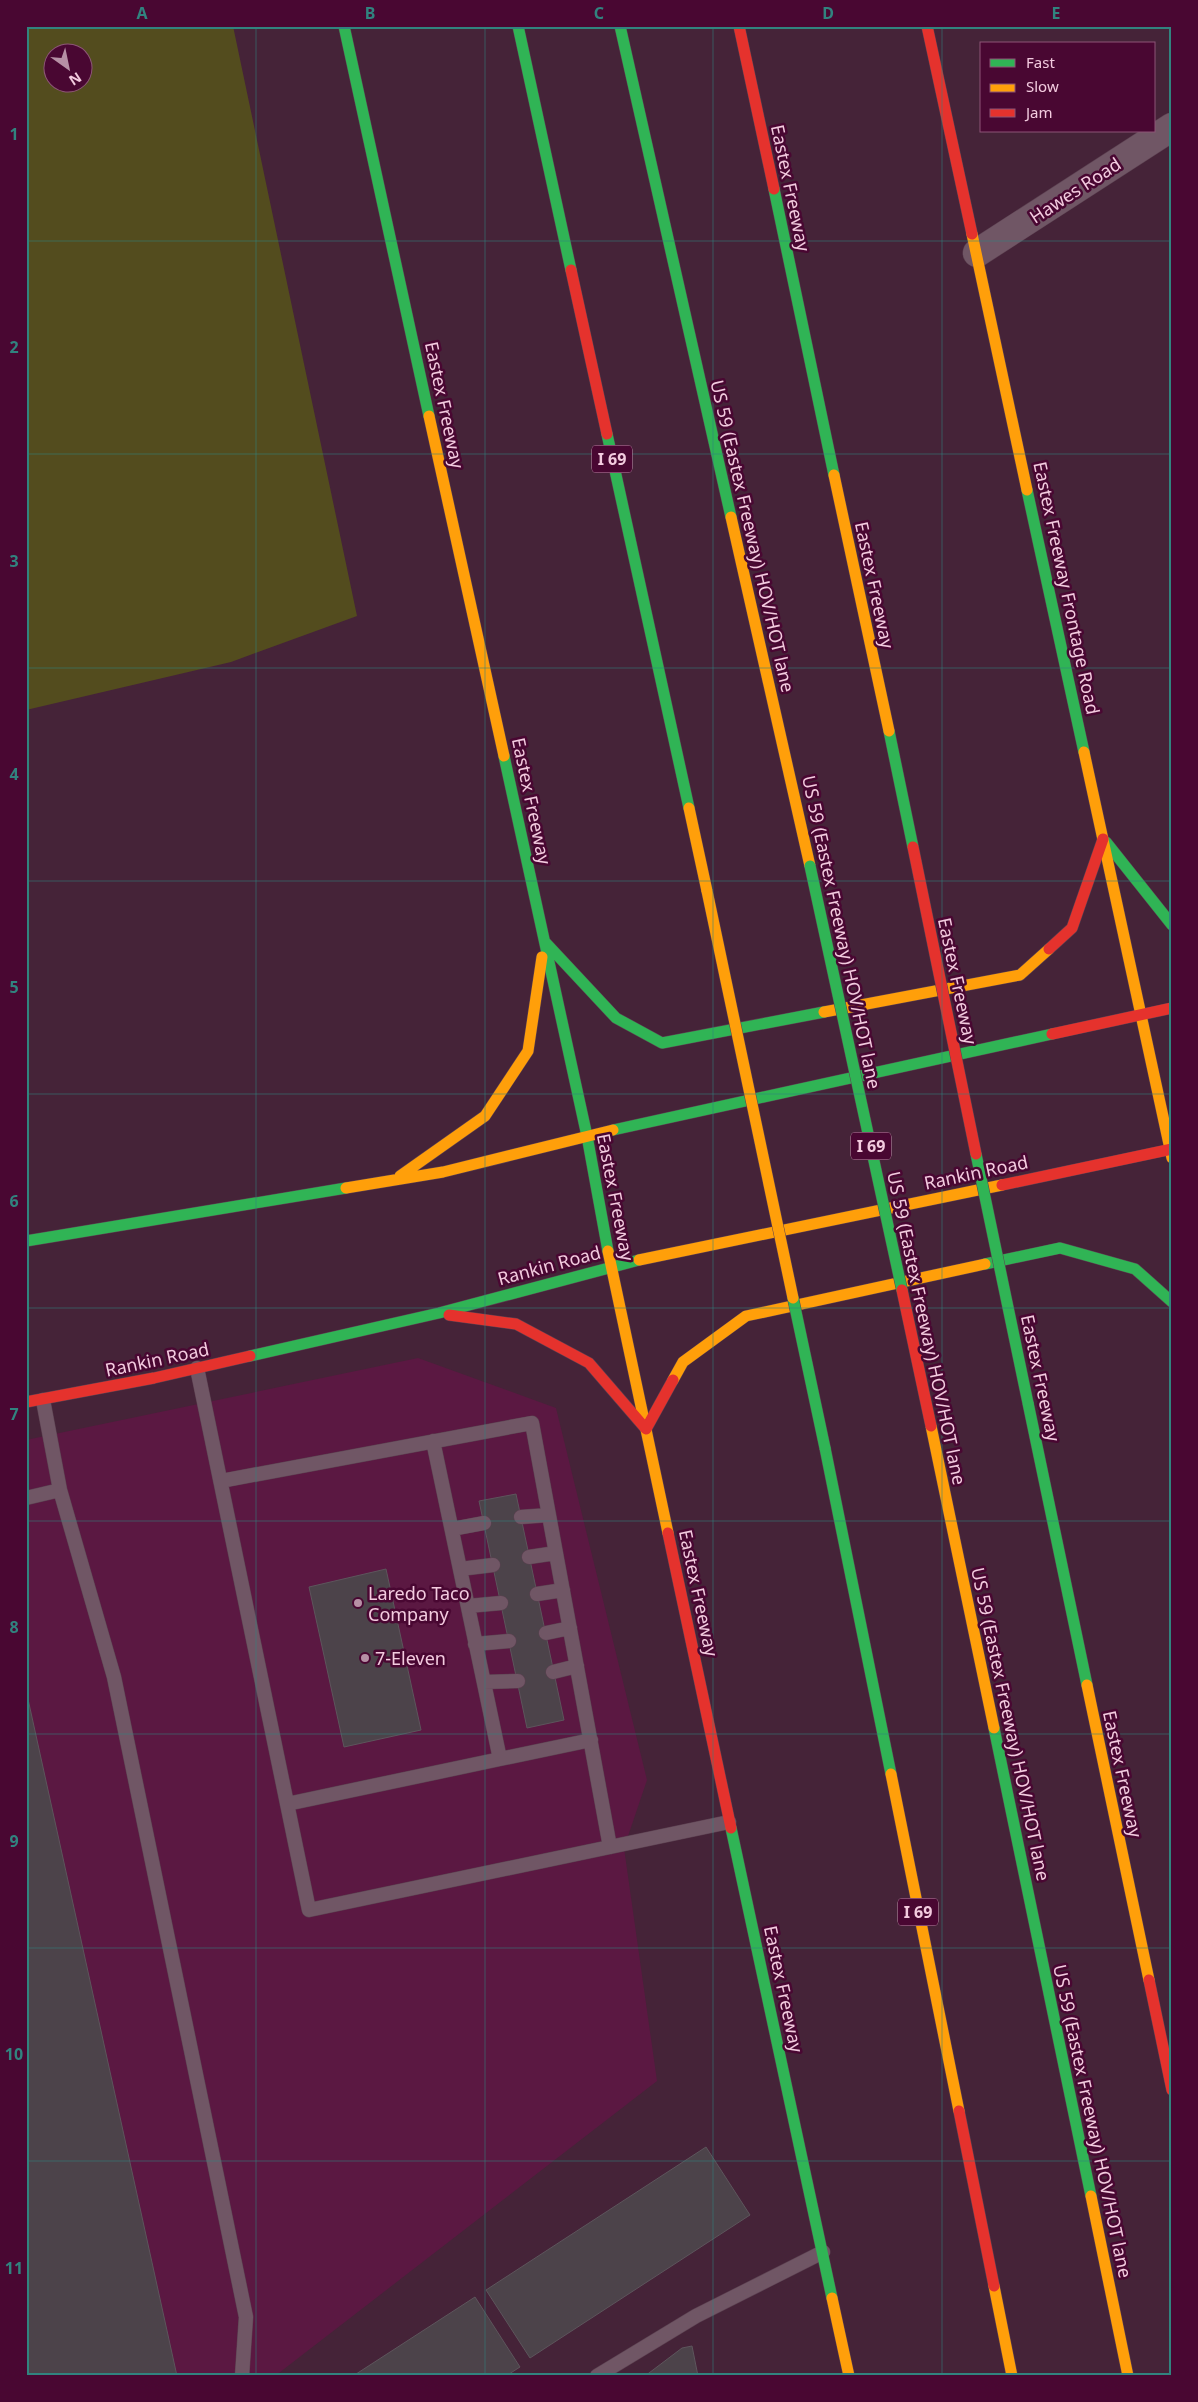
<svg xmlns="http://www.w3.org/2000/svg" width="1198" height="2402" font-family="'Noto Sans',sans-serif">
	<rect width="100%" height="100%" fill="#452338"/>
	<!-- built -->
	<path fill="#5b1842" d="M418,1358L556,1408L647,1780L624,1848L657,2081L275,2376H26V1440Z"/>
	<!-- green -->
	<path fill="#534c1e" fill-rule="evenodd" d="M26,26H233L357,616L231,662L26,710ZM52,52H82V82H52Z"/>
	<!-- building -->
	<path fill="#4c434a" stroke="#5d555c" d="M516,1494L564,1720L527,1728L479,1501Z
		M386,1569L421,1730L344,1747L309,1587Z
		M26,1690L177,2376H26Z
		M706,2147L750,2215L530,2358L486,2290Z
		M475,2297L520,2367L506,2376H353Z
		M692,2346L698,2376H645L682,2348Z"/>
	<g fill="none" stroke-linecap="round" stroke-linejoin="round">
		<defs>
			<path id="lane" d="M197,1368L309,1910L729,1822
				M433,1441L500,1759L591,1740
				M221,1481L532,1423L610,1847
				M60,1490L114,1677L246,2317L242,2376
				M26,1498L60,1490L43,1400
				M521,1517L549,1515
				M452,1529L484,1523
				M529,1557L556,1553
				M460,1569L493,1565
				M537,1594L563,1590
				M468,1606L501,1603
				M546,1633L570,1628
				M475,1644L509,1641
				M553,1672L577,1666
				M484,1682L518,1681
				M287,1804L500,1759
				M597,2376L696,2316L823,2252"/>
			<path id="street" d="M977,253L1172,127"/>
			<path id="fast" d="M344,26L429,416
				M518,26L571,270
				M620,26L731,517
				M774,189L834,475
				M607,434L689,808
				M1027,490L1084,752
				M889,731L913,847
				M504,756L587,1136L608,1251
				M1106,842L1172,925
				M545,942L616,1018L662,1043L824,1012
				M613,1130L1052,1034
				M26,1241L346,1188
				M985,1264L1060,1248L1135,1269L1172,1302
				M250,1356L439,1313L639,1260
				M1028,1403L1087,1685
				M825,1448L891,1774
				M994,1728L1091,2196
				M731,1828L832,2298"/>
			<path id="slow" d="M972,234L1027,490
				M429,416L504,756
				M834,475L889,731
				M731,517L810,866
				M1084,752L1172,1158
				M689,808L707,891
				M824,1012L1020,975L1049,949
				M400,1176L485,1116L528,1051L542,957
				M346,1188L443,1172L613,1130
				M608,1251L668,1533
				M639,1260L1002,1185
				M673,1380L683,1362L746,1316L985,1264
				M931,1426L994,1728
				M1087,1685L1149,1980
				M891,1774L959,2111
				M1091,2196L1128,2376
				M994,2286L1012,2376
				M832,2298L849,2376"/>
			<path id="jam" d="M739,26L774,189
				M927,26L972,234
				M571,270L607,434
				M1049,949L1072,928L1103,839
				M1052,1034L1172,1008
				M1002,1185L1172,1149
				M449,1315L516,1324L589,1363L646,1429L673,1380
				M26,1402L154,1378L250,1356
				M668,1533L731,1828
				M1149,1980L1172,2090
				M959,2111L994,2286"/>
		</defs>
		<!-- lane casing -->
		<use href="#lane" stroke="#5c4151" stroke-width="15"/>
		<!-- street casing -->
		<use href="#street" stroke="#5c4151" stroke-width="29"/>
		<!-- fast casing -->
		<use href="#fast" stroke="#5c4151" stroke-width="12"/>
		<!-- slow casing -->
		<use href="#slow" stroke="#5c4151" stroke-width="12"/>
		<!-- jam casing -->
		<use href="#jam" stroke="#5c4151" stroke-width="12"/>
		<!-- lane -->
		<use href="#lane" stroke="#705665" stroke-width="14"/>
		<!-- street -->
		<use href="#street" stroke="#705665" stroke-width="28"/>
		<!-- fast -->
		<use href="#fast" stroke="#30b455" stroke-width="11"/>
		<!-- slow -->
		<use href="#slow" stroke="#ff9f0a" stroke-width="11"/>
		<!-- jam -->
		<use href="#jam" stroke="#e5322d" stroke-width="11"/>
		<defs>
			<path id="fast-bridge" d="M810,866L902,1290
				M976,1154L1028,1403
				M793,1298L825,1448"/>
			<path id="slow-bridge" d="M707,891L793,1298"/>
			<path id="jam-bridge" d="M913,847L976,1154
				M902,1290L931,1426"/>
		</defs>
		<!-- fast-bridge casing -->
		<use href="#fast-bridge" stroke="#5c4151" stroke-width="12" stroke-linecap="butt"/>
		<!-- slow-bridge casing -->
		<use href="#slow-bridge" stroke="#5c4151" stroke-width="12" stroke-linecap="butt"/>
		<!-- jam-bridge casing -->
		<use href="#jam-bridge" stroke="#5c4151" stroke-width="12" stroke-linecap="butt"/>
		<!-- fast-bridge -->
		<use href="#fast-bridge" stroke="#30b455" stroke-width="11"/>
		<!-- slow-bridge -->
		<use href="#slow-bridge" stroke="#ff9f0a" stroke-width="11"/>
		<!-- jam-bridge -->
		<use href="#jam-bridge" stroke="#e5322d" stroke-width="11"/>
	</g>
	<!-- grid -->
	<path fill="none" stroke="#31837f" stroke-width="1" stroke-opacity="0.55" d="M256,26V2376M485,26V2376M713,26V2376M942,26V2376M26,241H1172M26,454H1172M26,668H1172M26,881H1172M26,1094H1172M26,1308H1172M26,1521H1172M26,1734H1172M26,1948H1172M26,2161H1172"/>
	<!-- markers -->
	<g fill="#b690a5" stroke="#490732" stroke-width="2">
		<circle cx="358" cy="1603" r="5"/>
		<circle cx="365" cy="1658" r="5"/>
	</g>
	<g text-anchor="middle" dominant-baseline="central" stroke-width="5" stroke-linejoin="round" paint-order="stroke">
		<!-- shield labels -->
		<g fill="#490732" stroke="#c090ab" stroke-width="1">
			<rect x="592" y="445.5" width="40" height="27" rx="4"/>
			<rect x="851" y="1132.5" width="40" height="27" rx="4"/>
			<rect x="898" y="1898.5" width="40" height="27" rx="4"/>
		</g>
		<g font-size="16" font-weight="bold" fill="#f3cbdf">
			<text x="612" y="459">I 69</text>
			<text x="871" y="1146">I 69</text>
			<text x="918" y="1912">I 69</text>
		</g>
		<!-- street labels -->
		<g font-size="18" fill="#f3cbdf" stroke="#490732">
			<text transform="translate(791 188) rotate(78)">Eastex Freeway</text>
			<text transform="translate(1075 190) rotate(-33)">Hawes Road</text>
			<text transform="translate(445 405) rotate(78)">Eastex Freeway</text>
			<text transform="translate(753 536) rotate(77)">US 59 (Eastex Freeway) HOV/HOT lane</text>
			<text transform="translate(875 585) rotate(78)">Eastex Freeway</text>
			<text transform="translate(1067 588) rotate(78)">Eastex Freeway Frontage Road</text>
			<text transform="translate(532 801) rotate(78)">Eastex Freeway</text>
			<text transform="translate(842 932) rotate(78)">US 59 (Eastex Freeway) HOV/HOT lane</text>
			<text transform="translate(958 981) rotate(78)">Eastex Freeway</text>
			<text transform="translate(976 1172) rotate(-12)">Rankin Road</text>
			<text transform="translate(616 1197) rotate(79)">Eastex Freeway</text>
			<text transform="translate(549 1265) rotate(-15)">Rankin Road</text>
			<text transform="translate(927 1328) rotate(78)">US 59 (Eastex Freeway) HOV/HOT lane</text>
			<text transform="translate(157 1359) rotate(-12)">Rankin Road</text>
			<text transform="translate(1041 1378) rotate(78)">Eastex Freeway</text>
			<text transform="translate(699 1593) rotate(78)">Eastex Freeway</text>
			<text transform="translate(1011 1724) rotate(78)">US 59 (Eastex Freeway) HOV/HOT lane</text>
			<text transform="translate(1123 1774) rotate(78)">Eastex Freeway</text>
			<text transform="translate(784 1989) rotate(78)">Eastex Freeway</text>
			<text transform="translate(1093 2121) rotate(78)">US 59 (Eastex Freeway) HOV/HOT lane</text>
		</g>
		<!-- poi labels -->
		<g font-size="18" fill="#f3cbdf" stroke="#490732" text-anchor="start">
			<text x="368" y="1593">Laredo Taco<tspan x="368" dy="21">Company</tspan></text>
			<text x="375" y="1658">7-Eleven</text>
		</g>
	</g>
	<!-- border -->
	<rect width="1198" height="2402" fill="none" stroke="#490732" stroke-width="55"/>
	<!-- legend -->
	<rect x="980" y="42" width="175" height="90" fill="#490732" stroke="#8d5577"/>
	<rect x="990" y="59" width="25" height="8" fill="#30b455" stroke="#8d5577"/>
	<text x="1026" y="68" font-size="15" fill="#f3cbdf">Fast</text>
	<rect x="990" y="84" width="25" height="8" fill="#ff9f0a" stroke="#8d5577"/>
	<text x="1026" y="92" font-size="15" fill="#f3cbdf">Slow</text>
	<rect x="990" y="109" width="25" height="8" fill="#e5322d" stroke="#8d5577"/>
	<text x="1026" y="118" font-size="15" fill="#f3cbdf">Jam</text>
	<!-- north arrow -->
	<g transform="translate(68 68) rotate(147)"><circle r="24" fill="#490732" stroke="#8d5577"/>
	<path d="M0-4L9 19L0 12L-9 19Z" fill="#b690a5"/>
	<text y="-8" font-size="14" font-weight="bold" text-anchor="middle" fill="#f3cbdf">N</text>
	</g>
	<rect x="28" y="28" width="1142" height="2346" fill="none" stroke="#31837f" stroke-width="2"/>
	<g font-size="16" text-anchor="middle" font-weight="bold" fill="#31837f">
		<text x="142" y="19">A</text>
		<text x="370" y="19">B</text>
		<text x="599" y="19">C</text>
		<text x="828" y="19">D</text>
		<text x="1056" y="19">E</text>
		<text x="14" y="140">1</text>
		<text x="14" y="353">2</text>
		<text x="14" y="567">3</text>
		<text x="14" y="780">4</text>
		<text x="14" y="993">5</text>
		<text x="14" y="1207">6</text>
		<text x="14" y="1420">7</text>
		<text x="14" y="1633">8</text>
		<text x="14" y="1847">9</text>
		<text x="14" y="2060">10</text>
		<text x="14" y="2274">11</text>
	</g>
</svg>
